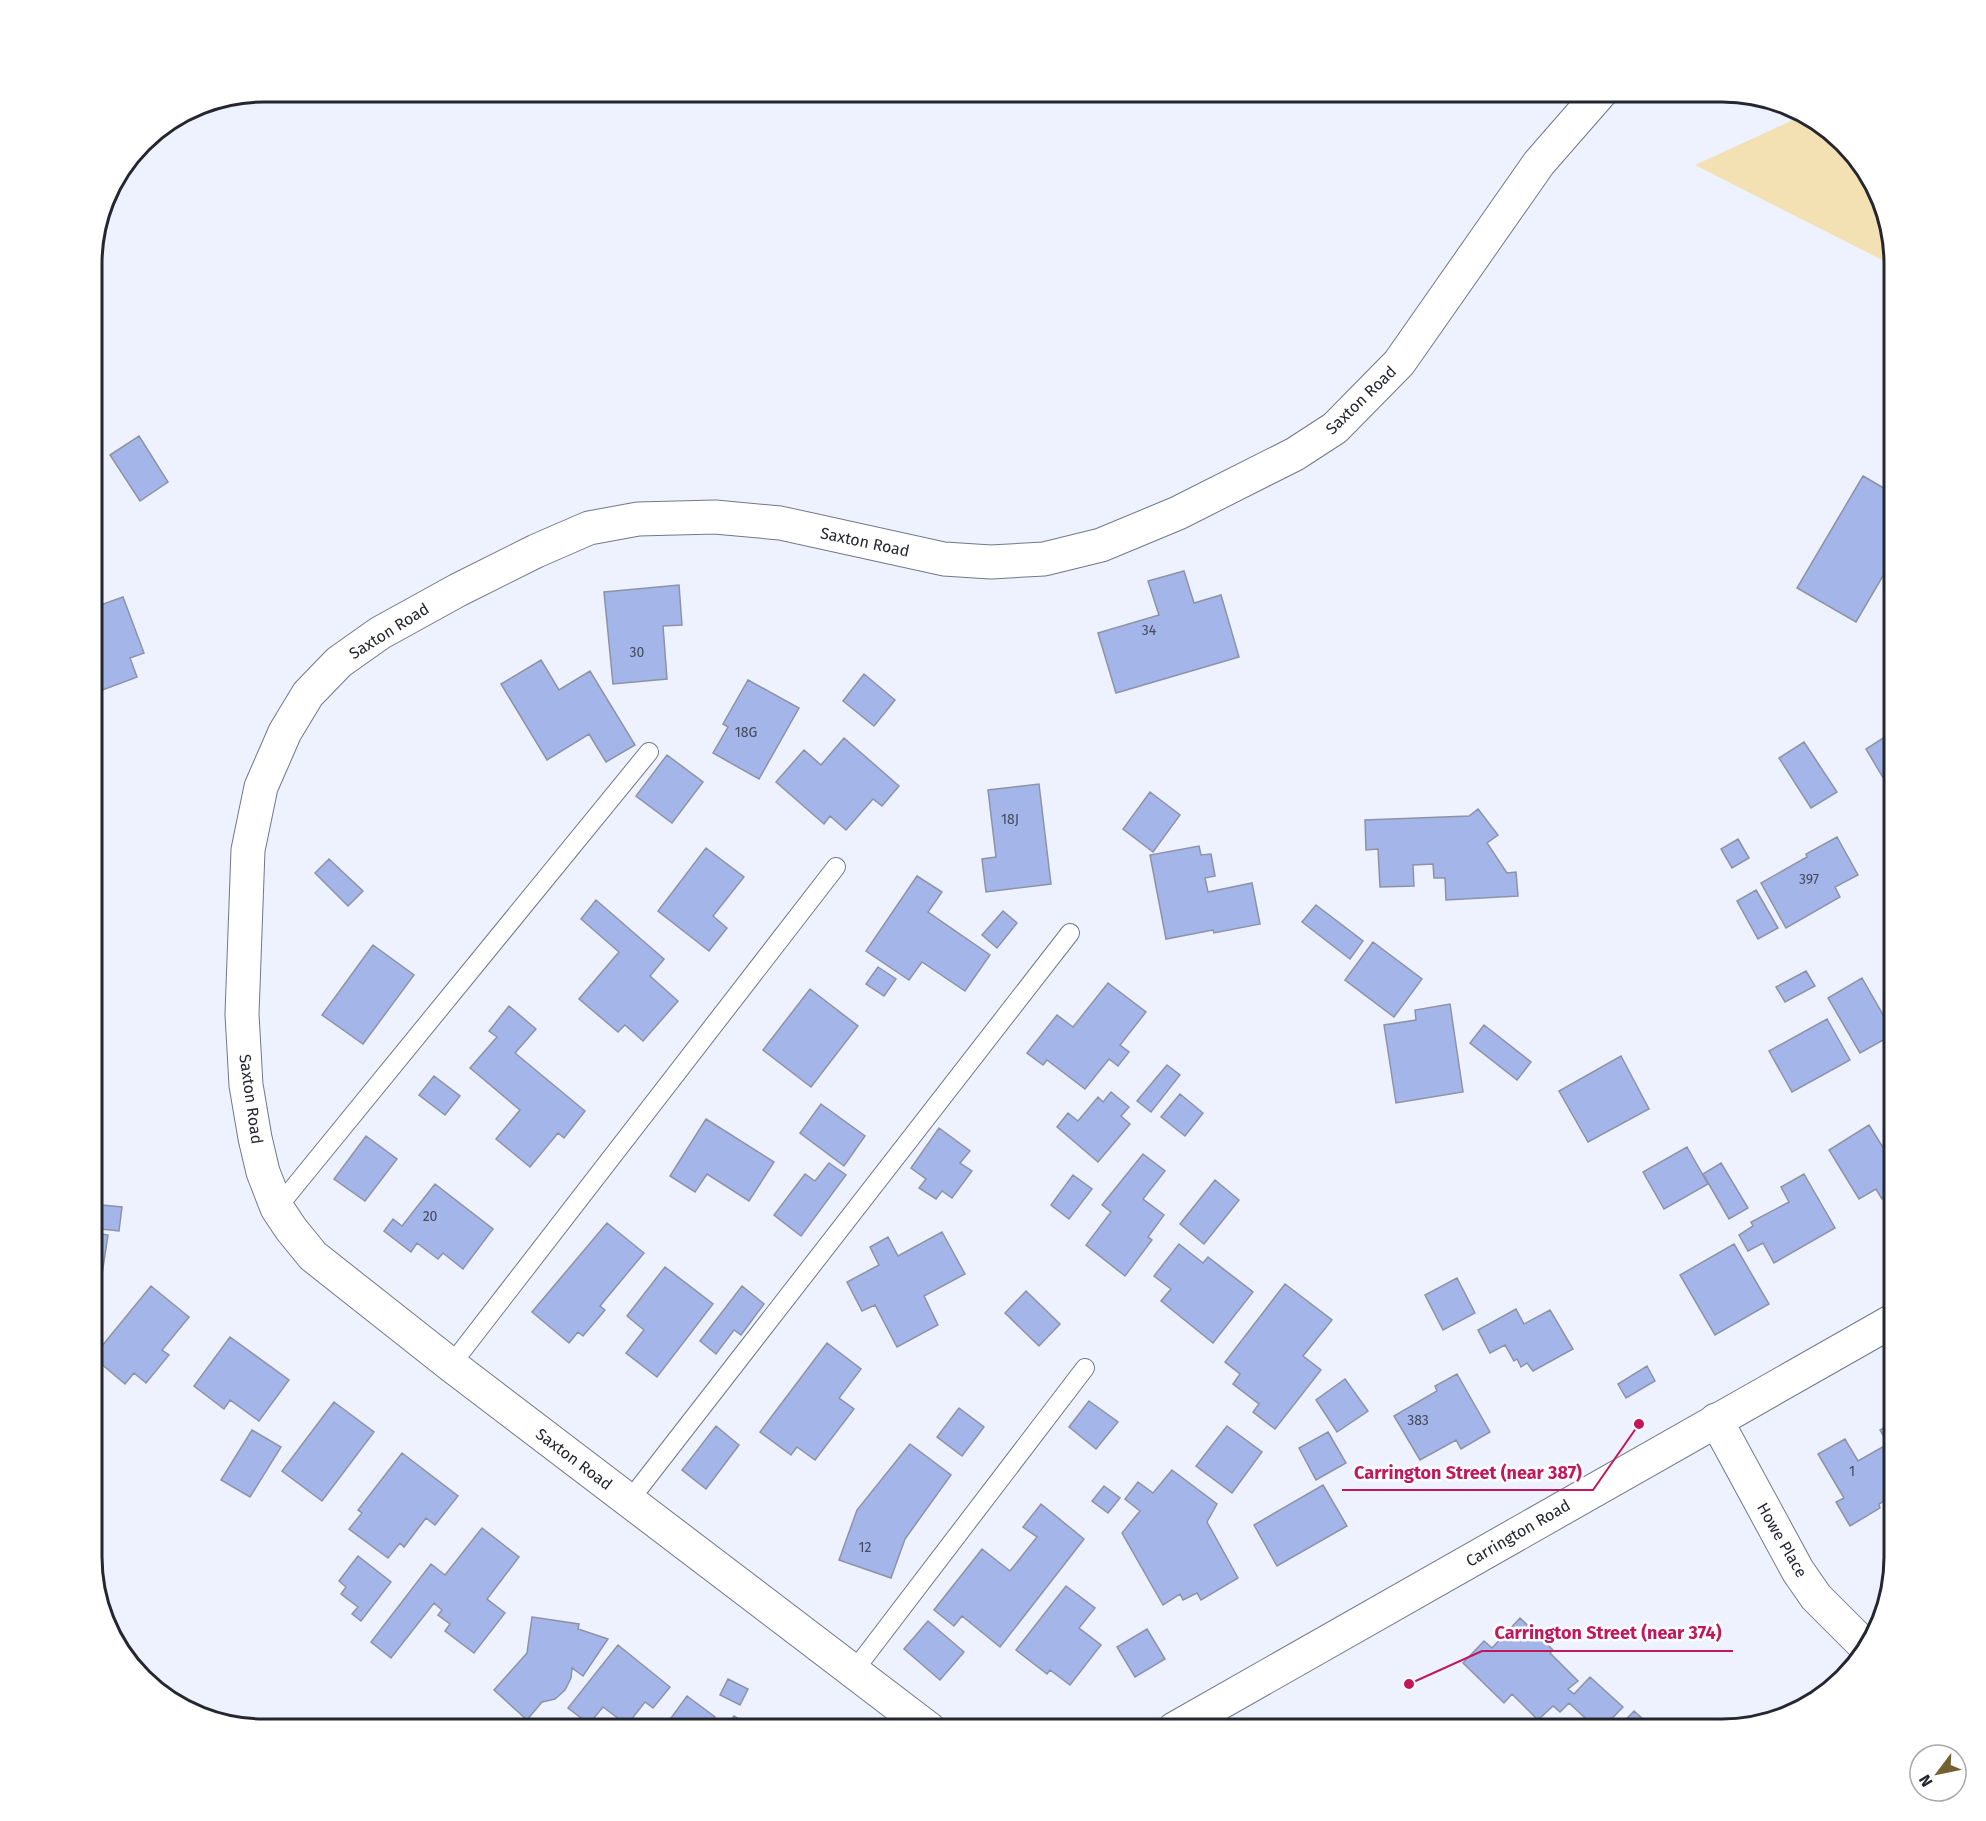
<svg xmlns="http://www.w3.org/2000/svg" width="1986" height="1821" font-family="'Fira Sans',sans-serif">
	<rect width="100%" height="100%" fill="#edf2fe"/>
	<!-- green -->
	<path fill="#f3e1b4" d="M1804,115L1844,142L1881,197L1894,253V266L1695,165Z"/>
	<!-- building -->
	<path fill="#a4b5e9" stroke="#8d93a6" stroke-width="1.5" d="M139,436L168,482L140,501L110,455Z
		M1863,476L1894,494V557L1856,622L1797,588Z
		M1184,571L1194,603L1221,595L1239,657L1116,693L1098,633L1159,615L1148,581Z
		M679,585L682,625L663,626L667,679L613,684L604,592Z
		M123,597L144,653L130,658L137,677L92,694V608Z
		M541,660L559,690L590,671L635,745L606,762L589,734L547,760L501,684Z
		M864,674L895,700L874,726L843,701Z
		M748,680L799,708L759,779L713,753L728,727L723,724Z
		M1894,731V782L1888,786L1866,749Z
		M844,738L899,786L882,806L873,799L846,830L830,816L824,824L776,782L804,750L821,765Z
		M1804,742L1837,792L1811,808L1779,758Z
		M667,755L703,782L672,823L636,796Z
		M1039,784L1051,884L986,892L982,859L996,857L988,790Z
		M1150,792L1180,815L1153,852L1123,829Z
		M1478,809L1498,835L1487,843L1507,873L1516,872L1518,896L1446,900L1445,878H1434L1433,864L1413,865L1414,886L1380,887L1378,849L1366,850L1365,820L1469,816Z
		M1837,837L1858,875L1835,887L1840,897L1786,928L1761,883L1807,857L1806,854Z
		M1738,839L1749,858L1732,868L1721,849Z
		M1199,846L1201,855L1211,854L1215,876L1205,878L1208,892L1252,883L1260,924L1214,933L1213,930L1166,939L1150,855Z
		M706,848L744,877L713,916L727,928L709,951L658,911Z
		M329,859L363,891L348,906L315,873Z
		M917,876L942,892L928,912L990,955L965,991L922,962L909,980L866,951Z
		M1756,890L1778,928L1758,939L1737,901Z
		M596,900L664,959L650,976L678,1001L643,1041L625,1025L618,1032L579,999L619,952L581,919Z
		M1316,905L1363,941L1350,959L1302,922Z
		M1003,911L1017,923L997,948L982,935Z
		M1373,942L1422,979L1394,1017L1345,980Z
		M373,945L414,975L363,1044L322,1015Z
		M878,967L896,979L884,996L866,984Z
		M1806,971L1815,986L1785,1002L1776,987Z
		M1862,978L1894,1034L1860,1053L1828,998Z
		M1108,983L1146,1012L1120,1045L1129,1052L1118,1066L1109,1059L1085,1089L1047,1060L1043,1065L1027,1053L1057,1015L1073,1027Z
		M810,989L858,1026L811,1087L763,1050Z
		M1450,1004L1463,1092L1396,1103L1384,1025L1416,1020L1415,1010Z
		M509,1006L536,1029L515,1053L585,1111L564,1138L558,1133L530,1167L496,1139L520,1110L470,1068L497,1037L489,1031Z
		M1827,1019L1850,1060L1792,1092L1769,1051Z
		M1484,1025L1531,1062L1517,1080L1470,1043Z
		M1621,1056L1649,1109L1588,1142L1559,1091Z
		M1167,1065L1180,1075L1151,1112L1137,1101Z
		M434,1076L460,1096L445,1115L419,1095Z
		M1111,1092L1129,1107L1121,1116L1130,1124L1098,1162L1057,1127L1068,1113L1078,1121L1098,1097L1103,1102Z
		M1180,1094L1203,1113L1185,1136L1161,1117Z
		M821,1104L865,1136L844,1166L800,1133Z
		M706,1119L774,1162L749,1201L707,1174L695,1192L670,1176Z
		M1869,1125L1894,1165V1191L1882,1199L1876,1189L1859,1199L1829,1150Z
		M939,1128L970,1151L960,1163L972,1171L952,1198L942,1191L936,1199L919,1188L926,1179L911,1168Z
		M366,1136L397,1159L365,1201L334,1179Z
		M1687,1147L1708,1184L1664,1209L1643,1172Z
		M1143,1154L1165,1171L1143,1199L1164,1215L1148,1237L1152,1240L1125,1276L1086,1245L1111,1212L1102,1205Z
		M829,1163L846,1175L801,1236L774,1215L805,1174L815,1181Z
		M1721,1163L1748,1208L1729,1219L1703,1174Z
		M1804,1174L1835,1228L1774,1263L1763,1243L1748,1251L1739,1235L1753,1226L1751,1222L1789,1202L1781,1187Z
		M1073,1175L1092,1189L1069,1219L1051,1205Z
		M1215,1180L1239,1200L1204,1244L1180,1224Z
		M435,1184L493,1229L463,1269L443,1253L438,1259L417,1243L411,1252L384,1231L393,1219L402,1226Z
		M92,1204L122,1207L119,1231L92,1228Z
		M607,1223L644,1253L600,1306L605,1310L583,1336L578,1332L569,1343L532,1312Z
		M92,1232L108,1235L101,1281L92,1279Z
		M942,1232L965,1274L924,1296L938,1325L897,1347L875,1305L862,1311L847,1282L879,1265L870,1247L888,1237L898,1256Z
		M1179,1244L1203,1263L1208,1257L1253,1292L1213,1343L1161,1301L1171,1289L1154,1276Z
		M1734,1244L1769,1304L1715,1335L1680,1275Z
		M665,1267L713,1304L657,1377L626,1353L644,1330L627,1316Z
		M1457,1278L1475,1313L1443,1330L1425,1295Z
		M1285,1284L1332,1320L1303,1356L1321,1370L1275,1429L1253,1412L1259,1404L1233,1384L1240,1374L1225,1362Z
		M151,1286L189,1317L162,1350L169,1355L146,1383L134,1373L125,1384L93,1357Z
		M742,1286L764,1304L741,1335L734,1330L716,1354L700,1341Z
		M1026,1291L1060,1324L1039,1346L1005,1313Z
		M1516,1309L1524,1324L1550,1310L1573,1349L1533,1371L1527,1363L1521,1367L1517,1359L1514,1361L1505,1345L1490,1353L1478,1330Z
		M230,1337L289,1380L259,1421L230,1400L224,1409L194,1386Z
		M827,1343L861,1369L839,1398L854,1409L815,1460L797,1447L791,1455L760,1432Z
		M1647,1366L1655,1381L1626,1398L1618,1384Z
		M1457,1374L1490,1432L1461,1449L1456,1440L1420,1460L1394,1416L1437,1391L1435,1386Z
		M1345,1379L1368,1411L1337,1432L1316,1400Z
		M1089,1401L1118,1422L1096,1449L1069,1427Z
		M334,1402L374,1432L322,1501L282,1471Z
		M959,1408L984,1427L962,1456L937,1437Z
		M1894,1422V1495L1879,1504L1880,1508L1850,1526L1836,1502L1844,1498L1818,1454L1845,1439L1858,1461L1888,1444L1880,1430Z
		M716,1426L739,1445L706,1489L682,1470Z
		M1227,1426L1262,1452L1232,1493L1196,1466Z
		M252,1430L281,1447L250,1497L221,1480Z
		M1328,1432L1346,1463L1316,1480L1299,1448Z
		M910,1444L951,1475L905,1539L891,1578L839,1560L857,1510Z
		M402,1453L458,1496L435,1525L426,1518L404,1547L400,1543L388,1558L349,1529L362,1513L358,1510Z
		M1172,1470L1217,1504L1207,1522L1238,1578L1201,1600L1197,1593L1183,1600L1180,1594L1163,1605L1122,1533L1140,1511L1125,1499L1138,1482L1153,1493Z
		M1323,1485L1347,1526L1277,1566L1254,1525Z
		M1104,1486L1120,1498L1108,1513L1092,1501Z
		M1041,1504L1084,1539L1000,1647L962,1616L954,1626L934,1610L982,1549L1010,1571L1037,1537L1023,1527Z
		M482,1528L519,1557L487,1599L505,1613L474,1653L445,1631L450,1624L438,1615L442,1610L434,1603L391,1658L371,1642L431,1564L445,1575Z
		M358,1556L391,1582L361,1621L352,1614L358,1607L341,1594L346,1587L339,1581Z
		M1066,1586L1095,1608L1079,1628L1101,1645L1070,1685L1050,1670L1047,1674L1016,1650Z
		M532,1617L579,1624L578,1629L608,1639L583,1676L572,1668L571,1678L565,1690L555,1699L542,1702L527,1720L494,1690L527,1653Z
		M1520,1618L1553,1650L1550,1653L1578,1681L1568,1689L1574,1694L1590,1677L1623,1707L1602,1729H1597L1569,1703L1560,1712L1553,1706L1538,1720L1512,1694L1504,1703L1463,1663L1484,1641L1492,1648Z
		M928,1621L964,1652L940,1680L904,1649Z
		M1147,1629L1165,1659L1135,1677L1117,1647Z
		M618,1645L670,1687L653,1708L645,1702L627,1725L603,1707L589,1724L568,1708Z
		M728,1679L748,1689L740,1705L720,1695Z
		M687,1696L715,1717L706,1729H663Z
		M1634,1711L1653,1728L1652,1729H1617Z
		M734,1716L755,1729H725Z"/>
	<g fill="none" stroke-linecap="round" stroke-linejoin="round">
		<defs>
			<path id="service" d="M277,1208L649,752
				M451,1365L836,867
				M629,1501L1070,933
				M853,1672L1085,1368"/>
			<path id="minor" d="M1716,1420L1798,1571L1816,1597L1866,1647
				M929,1729L451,1365L313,1256L291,1229L277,1208L263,1172L255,1138L246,1085L242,1014L248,850L261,787L285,732L308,694L339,662L380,633L458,590L536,551L589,528L638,519L715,517L780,523L944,559L991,562L1044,559L1101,545L1178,513L1295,454L1335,428L1399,363L1539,163L1601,92"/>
			<path id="tertiary" d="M1174,1729L1894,1320"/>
		</defs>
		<!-- service casing -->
		<use href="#service" stroke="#71788a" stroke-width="20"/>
		<!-- minor casing -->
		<use href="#minor" stroke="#71788a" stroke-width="35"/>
		<!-- tertiary casing -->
		<use href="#tertiary" stroke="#71788a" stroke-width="35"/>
		<!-- service -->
		<use href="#service" stroke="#fff" stroke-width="18"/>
		<!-- minor -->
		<use href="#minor" stroke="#fff" stroke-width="33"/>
		<!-- tertiary -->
		<use href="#tertiary" stroke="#fff" stroke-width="33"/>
	</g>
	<g text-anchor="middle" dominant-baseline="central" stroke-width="5" stroke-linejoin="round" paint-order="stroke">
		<!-- number labels -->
		<g font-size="14" fill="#444a5d">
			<text x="1149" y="630">34</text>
			<text x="637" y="652">30</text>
			<text x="746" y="732">18G</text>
			<text x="1010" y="819">18J</text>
			<text x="1809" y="879">397</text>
			<text x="430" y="1216">20</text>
			<text x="1418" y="1420">383</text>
			<text x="1852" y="1471">1</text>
			<text x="865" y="1547">12</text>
		</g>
		<!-- street labels -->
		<g font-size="16" fill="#24272e" stroke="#fff">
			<text transform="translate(1361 400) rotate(-44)">Saxton Road</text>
			<text transform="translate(865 542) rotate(12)">Saxton Road</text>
			<text transform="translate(389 631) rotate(-32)">Saxton Road</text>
			<text transform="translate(251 1099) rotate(82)">Saxton Road</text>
			<text transform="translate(574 1459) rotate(37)">Saxton Road</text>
			<text transform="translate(1518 1533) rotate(-30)">Carrington Road</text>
			<text transform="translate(1782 1540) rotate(60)">Howe Place</text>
		</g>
	</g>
	<!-- crop -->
	<path d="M0 0H1986V1821H0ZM264 102H1722A162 162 0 0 1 1884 264V1557A162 162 0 0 1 1722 1719H264A162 162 0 0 1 102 1557V264A162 162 0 0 1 264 102Z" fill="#fff" fill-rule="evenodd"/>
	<path fill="none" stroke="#24272e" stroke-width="3" d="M264 102H1722A162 162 0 0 1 1884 264V1557A162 162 0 0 1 1722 1719H264A162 162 0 0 1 102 1557V264A162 162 0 0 1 264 102Z"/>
	<!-- callouts -->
	<path fill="none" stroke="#c2185b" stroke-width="2" d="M1639 1424L1593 1490H1342M1409 1684L1482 1651H1733"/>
	<g fill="#c2185b" stroke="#fff" stroke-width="2">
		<circle cx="1639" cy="1424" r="6"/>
		<circle cx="1409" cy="1684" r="6"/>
	</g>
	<g font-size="18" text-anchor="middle" font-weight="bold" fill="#c2185b" stroke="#fff" stroke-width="5" stroke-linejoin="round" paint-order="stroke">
		<text x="1468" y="1479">Carrington Street (near 387)</text>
		<text x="1608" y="1639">Carrington Street (near 374)</text>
	</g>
	<!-- north arrow -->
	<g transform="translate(1938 1773) rotate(238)"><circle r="28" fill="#ffffff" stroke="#a7a9ab" stroke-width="1.5"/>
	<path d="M0-4.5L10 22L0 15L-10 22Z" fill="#746130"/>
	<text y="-9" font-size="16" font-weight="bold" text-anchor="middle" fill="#24272e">N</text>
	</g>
</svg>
